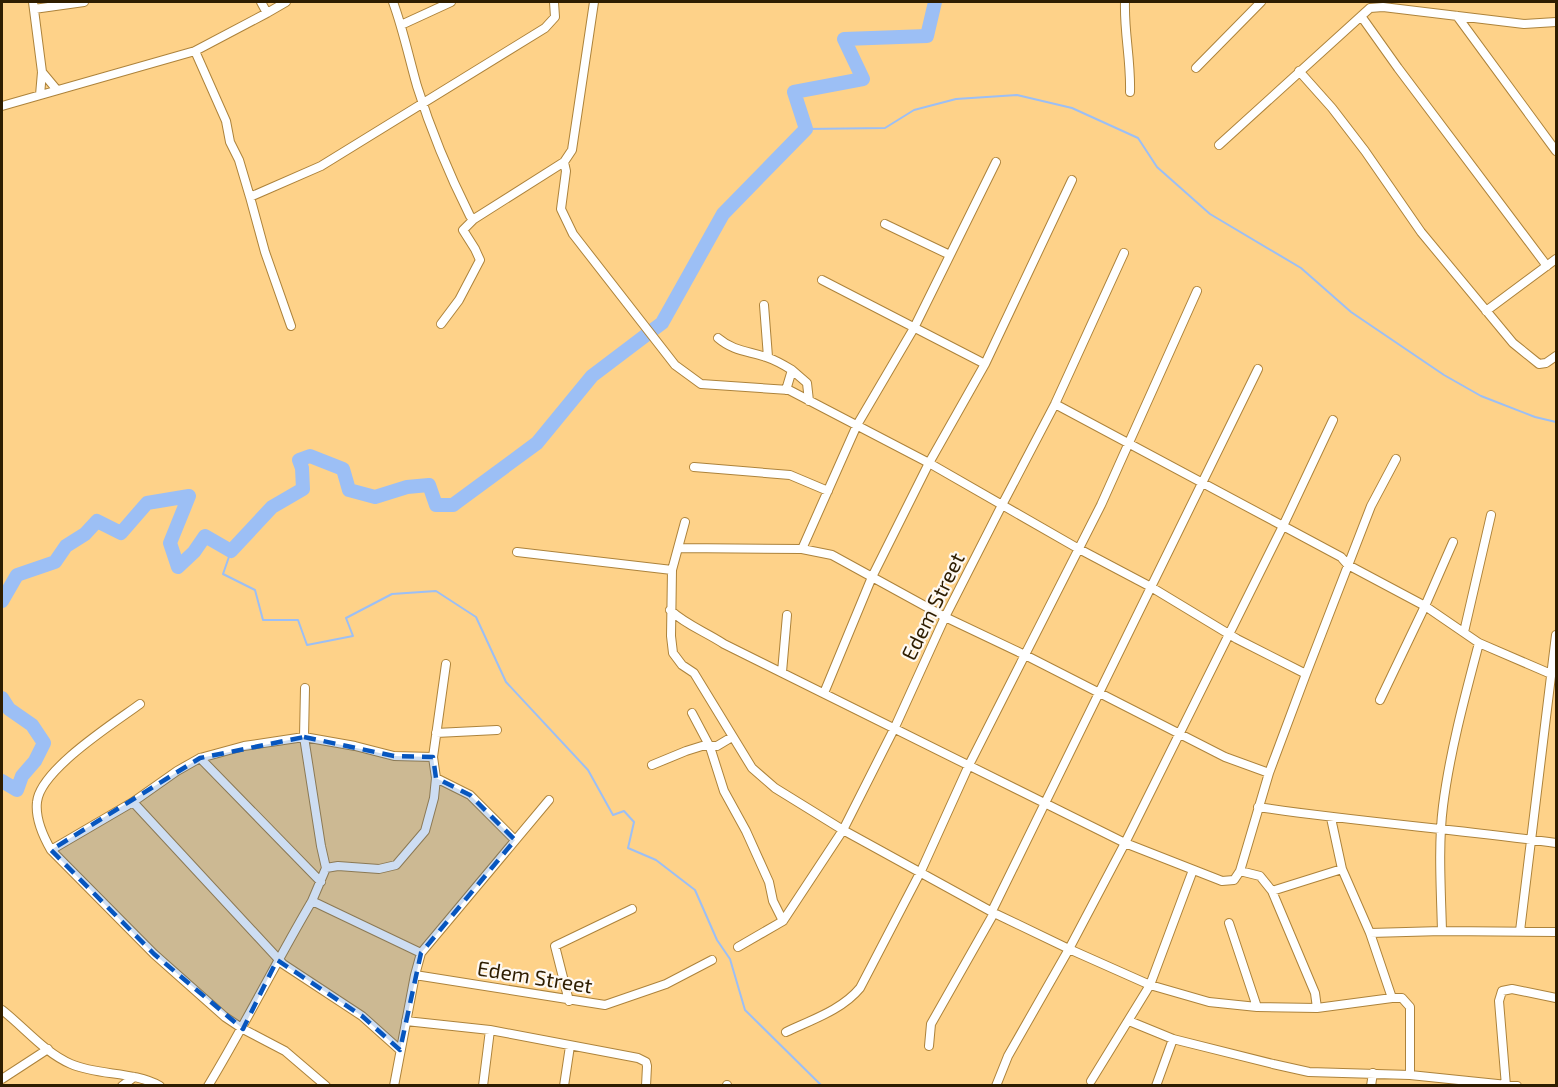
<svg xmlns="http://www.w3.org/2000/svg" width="1558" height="1087" font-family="'Exo 2',sans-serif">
	<rect width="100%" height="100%" fill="#fed289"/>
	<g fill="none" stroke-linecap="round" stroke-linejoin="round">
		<!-- stream -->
		<path stroke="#9cbff5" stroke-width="2" d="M806,129L885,128L914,110L956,99L1017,95L1072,108L1138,138L1157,167L1210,214L1301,268L1351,312L1444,375L1481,396L1535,417L1556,422
			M231,551L223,574L255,590L263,620H298L307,645L353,636L346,618L392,594L436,591L476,617L506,682L588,770L613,815L624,811L634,822L628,848L656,860L695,890L717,940L730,959L745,1010L822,1086"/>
		<!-- river -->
		<path stroke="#9cbff5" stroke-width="14" d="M2,601L17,575L55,562L66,546L85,534L97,521L121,533L147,503L189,496L170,543L178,567L194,552L205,536L231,551L272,507L303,489L302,468L299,460L310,456L343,469L349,490L375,497L407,487L429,485L436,505H453L537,443L592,376L662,323L723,214L806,129L794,92L863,79L844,39L927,36L935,2
			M2,698L9,709L32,725L44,743L35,761L22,776L17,790L2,781"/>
		<defs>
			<path id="street" d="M33,2L42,72L40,95
				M261,2L267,13
				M393,2C403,29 409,58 417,86C431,131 449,174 470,216L474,219L564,162L572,150L594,2
				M1125,2C1124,33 1131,60 1130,92
				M34,9L84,2
				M1361,16L1398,68L1547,266
				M1457,16L1556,151
				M401,25L451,2
				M195,51L226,121L230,142L239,160L250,197L265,252L291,326
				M1196,68L1261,2
				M1299,71L1332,108L1365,151L1421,232L1513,343L1539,364L1546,363L1556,356
				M42,72L57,90
				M2,106L195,51L267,13L286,2
				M1219,145L1370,8L1383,7L1524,24L1556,22
				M564,162L566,171L561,209L573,234L675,365L701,384L789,390L929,463L1079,549L1151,587L1237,639L1306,674
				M250,197L321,166L545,28L555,17L554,2
				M885,224L950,255
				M822,280L985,364
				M764,305L768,357
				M1486,311L1556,259
				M441,324L459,300L480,260L475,249L463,230L475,218
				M718,338C733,351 748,351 766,357C775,360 784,365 792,370L786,390
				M792,370L807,383L809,401
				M1055,404L1341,557L1348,565L1425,606L1479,643L1551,674
				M694,467L790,475L828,491
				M685,522L672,570L671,636L673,653L682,665L694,673L752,768L775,788L843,830L994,913L1069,949L1150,985L1209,1002L1257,1007L1317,1008L1392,998H1402L1410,1007V1075
				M678,548L802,549L832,555L945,617L1025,655L1225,757L1269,773
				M802,549L857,425L914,328L996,162
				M517,552L672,570
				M670,610C686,625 706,632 724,644L1125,843L1222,881L1234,880L1240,871L1269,773L1306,674L1371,506L1396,459
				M1464,632L1491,515
				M782,672L787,615
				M305,688L304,737L321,846L326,868
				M824,693L872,577L929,463L985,364L1072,180
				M1380,700L1425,606L1453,542
				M140,704C114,723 40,770 37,802C35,819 43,836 51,850L154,954L225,1017L243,1029L285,1051L326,1086
				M692,713L710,747L724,791L746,831L769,882L773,901L783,921
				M436,733L497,730
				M200,758L321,882
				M652,765L686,751L702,746H717L732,737
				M436,778L470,795L515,840
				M133,802L283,964L362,1016L400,1050
				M1258,807C1357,822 1457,829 1556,843
				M1331,818L1342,869L1370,933L1392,998
				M51,850L133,802L177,771L200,758L244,746L304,737L355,746L394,756L433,757
				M1240,871L1260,876L1272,891L1315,993L1317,1008
				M1272,891L1342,869
				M312,901L326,868L338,866L379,869L396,865L425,831L434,798L436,778L433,757L446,664
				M992,911L1258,369
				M1229,923L1257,1007
				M1442,931C1441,891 1438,845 1443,806C1450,751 1465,696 1479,643
				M1520,931L1556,635
				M1370,933L1442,931L1556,932
				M738,947L783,921L843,830L895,727L945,617L1002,505L1055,404L1124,253
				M415,975L605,1005L666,984L712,960
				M569,1001L555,946L632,909
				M2,1010C24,1027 45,1053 71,1064C99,1076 133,1071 160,1086
				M406,1021L490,1030L638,1058L646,1062L647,1066L646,1086
				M1129,1021L1173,1039L1273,1064L1309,1072L1410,1075L1517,1086
				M786,1032C811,1020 842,1010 860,988L921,871L969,765L1101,505L1197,291
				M929,1046L931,1024L994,913
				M2,1079L48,1049
				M1091,1081L1150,985L1193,870
				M122,1086L134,1077
				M208,1086C245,1025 276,962 312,901L421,953
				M394,1086L415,975L421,953L549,800
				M483,1086L490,1030
				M564,1086L570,1046
				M727,1086V1085
				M996,1086L1008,1056L1069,949L1125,843L1283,526L1333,420
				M1156,1086L1173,1039
				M1371,1086L1373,1073
				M1506,1086L1499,1001L1502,991L1512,989L1556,998"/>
		</defs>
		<!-- street casing -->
		<use href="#street" stroke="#ad833b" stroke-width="10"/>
		<!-- street -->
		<use href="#street" stroke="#fff" stroke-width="8"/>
	</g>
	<!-- marked area -->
	<path fill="#0756bf" fill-opacity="0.2" stroke="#0756bf" stroke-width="4.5" stroke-dasharray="12 8" stroke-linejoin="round" d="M304,737L394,756L433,757L436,778L470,795L515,840L421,953L400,1050L362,1016L277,960L243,1029L154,954L51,850L200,758Z"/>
	<g text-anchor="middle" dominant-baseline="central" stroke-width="4.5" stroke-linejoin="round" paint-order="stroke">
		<!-- street labels -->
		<g font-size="21" fill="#2e1d00" stroke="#fef9f3">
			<text transform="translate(932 606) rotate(-64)">Edem Street</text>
			<text transform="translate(535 976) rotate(9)">Edem Street</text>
		</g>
	</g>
	<!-- border -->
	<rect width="1558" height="1087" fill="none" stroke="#2e1d00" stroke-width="6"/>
</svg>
